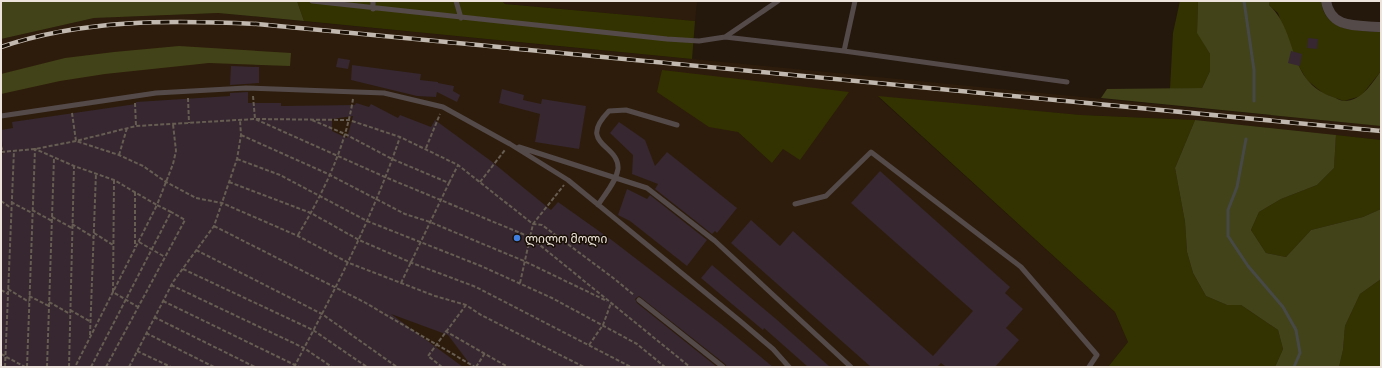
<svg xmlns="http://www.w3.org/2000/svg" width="1382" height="368" font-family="Ubuntu,'Noto Sans Georgian',sans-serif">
	<rect width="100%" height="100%" fill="#24180c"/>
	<!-- built -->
	<path fill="#2d1c0b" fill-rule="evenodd" d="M502,1H697L695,21L505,4Z
		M218,13L1381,126V140L1195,120L1081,115L878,97L1115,312L1128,342L1108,367H1V39L94,18ZM849,92L783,149L772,163L738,132Z"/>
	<!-- green -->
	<path fill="#333301" d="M297,1H502L505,4L695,21L692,59L304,21Z
		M1180,1H1198L1197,32L1210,54V71L1202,88L1170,89L1173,33Z
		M1270,1H1321C1325,33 1356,30 1381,32V71L1361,96L1344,101L1324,94L1307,80L1294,58L1278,13L1269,5Z
		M662,70L849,92L800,160L783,149L772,163L738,132L709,127L657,92Z
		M878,96L1081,115L1195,120L1175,168L1185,222L1187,252L1193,273L1206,296L1227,305H1241L1278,330L1283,349L1275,367H1108L1128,342L1115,312Z
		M1336,135L1381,140V209L1363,217L1311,230L1286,257L1266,253L1251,230L1259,212L1281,199L1317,185L1334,168Z
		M1381,279V367H1339L1343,350L1345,326L1360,294Z"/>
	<!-- forest -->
	<path fill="#424318" d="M1,1H297L304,21L218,13L94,18L1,39Z
		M1198,1H1270L1269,5C1299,32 1286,81 1333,97C1336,98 1341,101 1344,101C1362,101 1372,83 1381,71V126L1101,98L1107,89L1202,88L1210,71V54L1197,33Z
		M179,46L291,53L290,66L209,63L105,74L60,81L1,94V74L65,58L114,52Z
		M1195,120L1336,135L1334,168L1317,185L1281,199L1259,212L1251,230L1266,253L1286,257L1311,230L1363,217L1381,209V279L1360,294L1345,326L1343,350L1339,367H1275L1283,349L1278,330L1241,305H1227L1206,296L1193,273L1187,252L1185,222L1175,168Z"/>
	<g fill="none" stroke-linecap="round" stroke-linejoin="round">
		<!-- stream -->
		<path stroke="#474947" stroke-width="3" d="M1244,1L1254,70V101
			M1246,139L1237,187L1228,210V236L1248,266L1283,307L1296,330L1300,353L1294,367"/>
	</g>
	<!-- building -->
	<path fill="#362731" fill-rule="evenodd" d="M1308,38L1318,39L1317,49L1307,48Z
		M1291,51L1302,54L1300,66L1288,63Z
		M338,58L350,60L348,69L336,67Z
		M352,65L421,74L420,80L438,82V83L454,86L453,91L460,95L457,102L437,92L436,97L417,96L351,80Z
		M231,66L259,67V83L230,85Z
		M502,89L524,95L523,100L541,104L542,99L586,106L579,149L535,142L540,114L499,103Z
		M248,92V103H281V106L355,105L356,103L369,107L371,104L398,118L400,115L431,127L435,120L491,161L551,210L558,202L613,241L721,324L773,367H727L725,364L639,296L635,299L637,303L717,367H472L448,335L391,314L463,367H1V157L3,153L1,130L13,128L12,122L136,104V102L230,96V93ZM353,116L347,138L332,131V119Z
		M619,122L645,140L655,166L667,152L737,208L717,233L715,231L712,234L655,189L658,184L632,174L633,155L610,133Z
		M880,171L1010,287L1005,293L1023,309L1006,328L1019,340L995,367H946L941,363L937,367H871L731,243L751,220L780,246L793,231L933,356L973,311L851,203Z
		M627,189L647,199L650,195L707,240L687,266L630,221L618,215Z
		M712,265L776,319L830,367H808L764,328L763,330L701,278Z"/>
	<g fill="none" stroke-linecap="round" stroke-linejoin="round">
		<!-- path -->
		<path stroke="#675d52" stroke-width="2" stroke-dasharray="4 2" stroke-linecap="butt" d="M253,96L255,119L385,177L530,237L690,367
			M188,98L189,123
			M135,103L136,126
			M72,113L76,141L119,155L143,166L166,182L196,198L222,203L298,236L349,263L435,296L466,305L481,315L584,367
			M312,120L345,134L392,159L449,183L401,283
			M241,135L326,173L405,214L430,222L524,261L607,301
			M1,146L3,152
			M426,148L440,114
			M1,152L35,149L76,141L136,126L255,119L349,120L400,137L458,165L533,224L542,225L612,277L634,295
			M119,155L127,128
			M237,159L280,175L367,221L481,266L552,298L637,344L665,367
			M114,180L113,292L138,307
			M229,182L311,213L359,240L412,263L476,287L631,367
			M480,182L505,150
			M449,183L458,165
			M135,192V247
			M1,201L11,208
			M11,202L32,213
			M32,210L52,221
			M52,217L72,228
			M72,224L93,237
			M214,226L364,302L475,367
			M94,233L113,245
			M298,235C323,193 345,149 353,99
			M139,242L165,257
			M196,250L322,314L397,367
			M183,269L313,330L367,367
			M520,283L533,224L564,185
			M171,285L304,348L332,367
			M8,289L29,302
			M1,290L8,294
			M29,296L49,306
			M163,301L299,367
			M49,302L70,314
			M70,310L91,322
			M154,317L255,367
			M445,331L508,367
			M146,333L214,367
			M90,335L96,173
			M589,345L603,325L611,303
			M137,351L171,367
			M1,354L25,367
			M5,367L14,150
			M27,367L35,149L74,166L114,180L157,205L75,367
			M47,367L54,158
			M69,367L74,166
			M91,367L171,212L157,205L173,164L176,151L173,124
			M106,367L185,220L171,212
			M129,367L173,282L214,226L237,159L241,135L240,120
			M294,367C334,292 373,217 400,137
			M442,367L428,356L466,305
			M476,367L485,353"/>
		<!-- service -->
		<path stroke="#544a4a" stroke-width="5" d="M312,1L667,39L699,41L725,37L778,1
			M456,1L461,18
			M373,9V1
			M725,37L844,51L1067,82
			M844,51L855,1
			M1,116L156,93L246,88L384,93L443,107L510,144L568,180L740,321L773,349L789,367
			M519,147L647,188L715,241L851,367
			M795,204L826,196L871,152L1021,267L1097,355L1089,367
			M598,205C605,194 616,182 618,169C620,144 576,145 609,111L626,110L677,125
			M639,300L723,367"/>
		<!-- minor -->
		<path stroke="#544a4a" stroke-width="10" d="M1326,1C1331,30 1358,25 1381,27"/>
		<defs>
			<path id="rail" d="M1,47C83,19 172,20 257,24L1381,131"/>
		</defs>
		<!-- rail casing -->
		<use href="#rail" stroke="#c1b8af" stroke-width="4.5"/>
		<!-- rail -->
		<use href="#rail" stroke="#1a0f04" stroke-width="3" stroke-dasharray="9" stroke-linecap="butt"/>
	</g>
	<!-- markers -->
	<circle fill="#3f7fe0" stroke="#1a0f04" stroke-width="1.5" cx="517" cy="238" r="4"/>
	<g text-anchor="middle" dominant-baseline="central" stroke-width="3" stroke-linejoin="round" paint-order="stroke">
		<!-- poi labels -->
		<g font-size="12" fill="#ece4dc" stroke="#1a0f04" text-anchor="start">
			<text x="525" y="238">ლილო მოლი</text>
		</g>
	</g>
	<!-- border -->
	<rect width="1382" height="368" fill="none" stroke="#ece4dc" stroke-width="4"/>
</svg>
